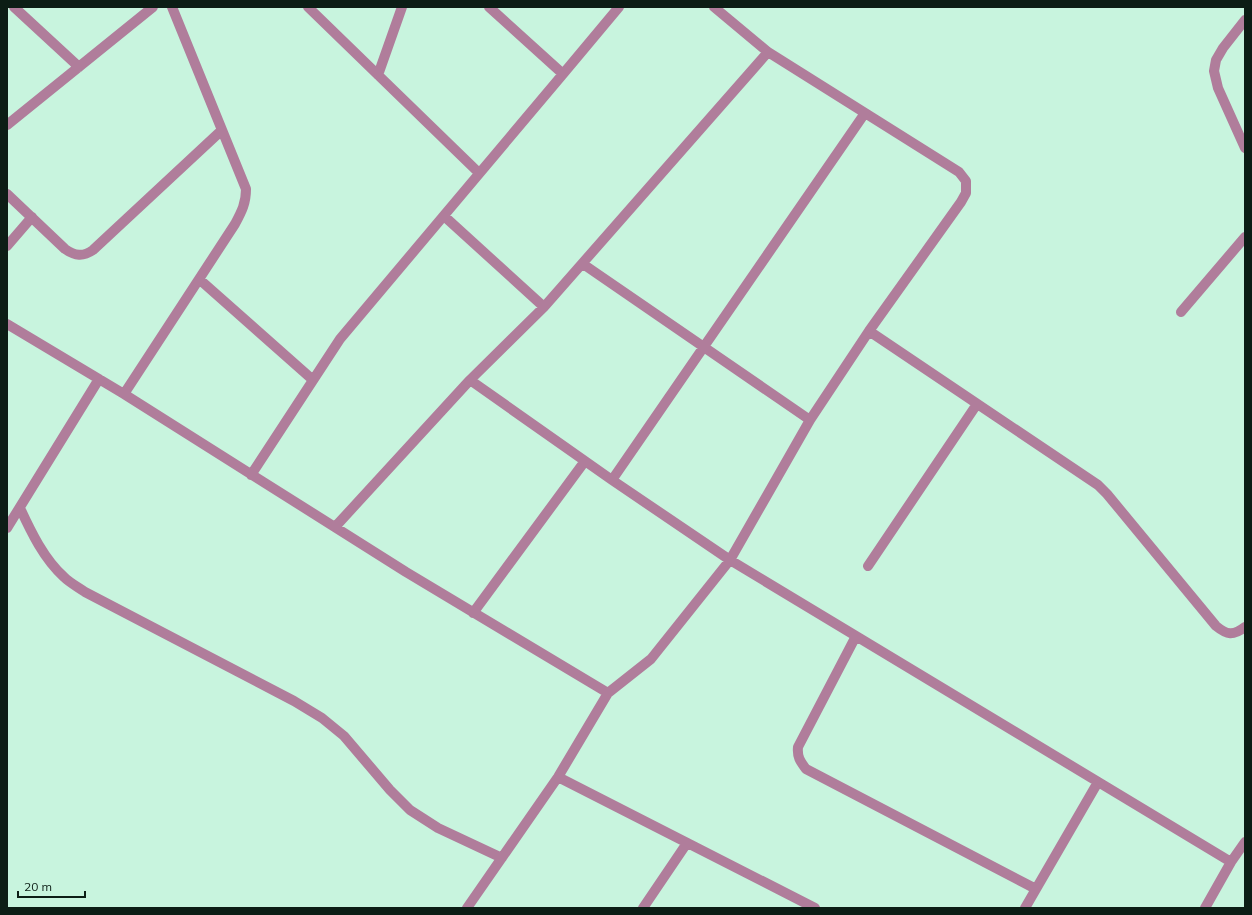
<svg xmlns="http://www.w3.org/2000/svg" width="1252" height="915" font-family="Mulish,sans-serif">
	<rect width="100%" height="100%" fill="#c8f4de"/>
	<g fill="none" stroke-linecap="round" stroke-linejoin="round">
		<!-- minor -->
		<path stroke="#b07d9b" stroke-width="10" d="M14,7L79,67
			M308,7L479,173
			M489,7L563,74
			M1245,20L1223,48L1216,60L1214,71L1218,88L1245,148
			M378,75L402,7
			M7,125L153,7
			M7,194L65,249C75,256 83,257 93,250L222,130
			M444,216L544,307
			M7,246L32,217
			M583,264L810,420
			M199,279L313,380
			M1181,312L1245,237
			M7,324L124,394L406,572L608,693
			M869,331L1098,485L1107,494L1216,626C1227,635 1233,636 1245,627
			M470,380L612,480L730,560L1231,862
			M124,394L235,224C242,211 246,203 246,189L172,7
			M251,475L340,339L563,74L619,7
			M612,480L865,113
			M20,508C31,532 44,559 64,577C70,583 78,587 85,592L294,701L322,718L344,736L390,790L410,810L438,828L502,858
			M335,527L470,380L544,307L768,52
			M7,528L99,379
			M868,566L977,404
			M473,613L585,461
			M856,636L798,747C797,757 800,761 806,769L1036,889
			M558,777L815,908
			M467,908L558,777L608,693L651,659L730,560L810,420L869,331L961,202L966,193V181L959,172L768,52L714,7
			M643,908L687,843
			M1025,908L1098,782
			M1205,908L1231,862L1245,842"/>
	</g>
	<!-- border -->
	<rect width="1252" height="915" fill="none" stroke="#0c1d15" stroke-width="16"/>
	<!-- scale -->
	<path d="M18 891v6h67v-6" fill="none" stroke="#0c1d15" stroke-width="2"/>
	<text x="24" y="891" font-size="12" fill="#0c1d15" stroke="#c8f4de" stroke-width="3" paint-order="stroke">20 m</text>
</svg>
